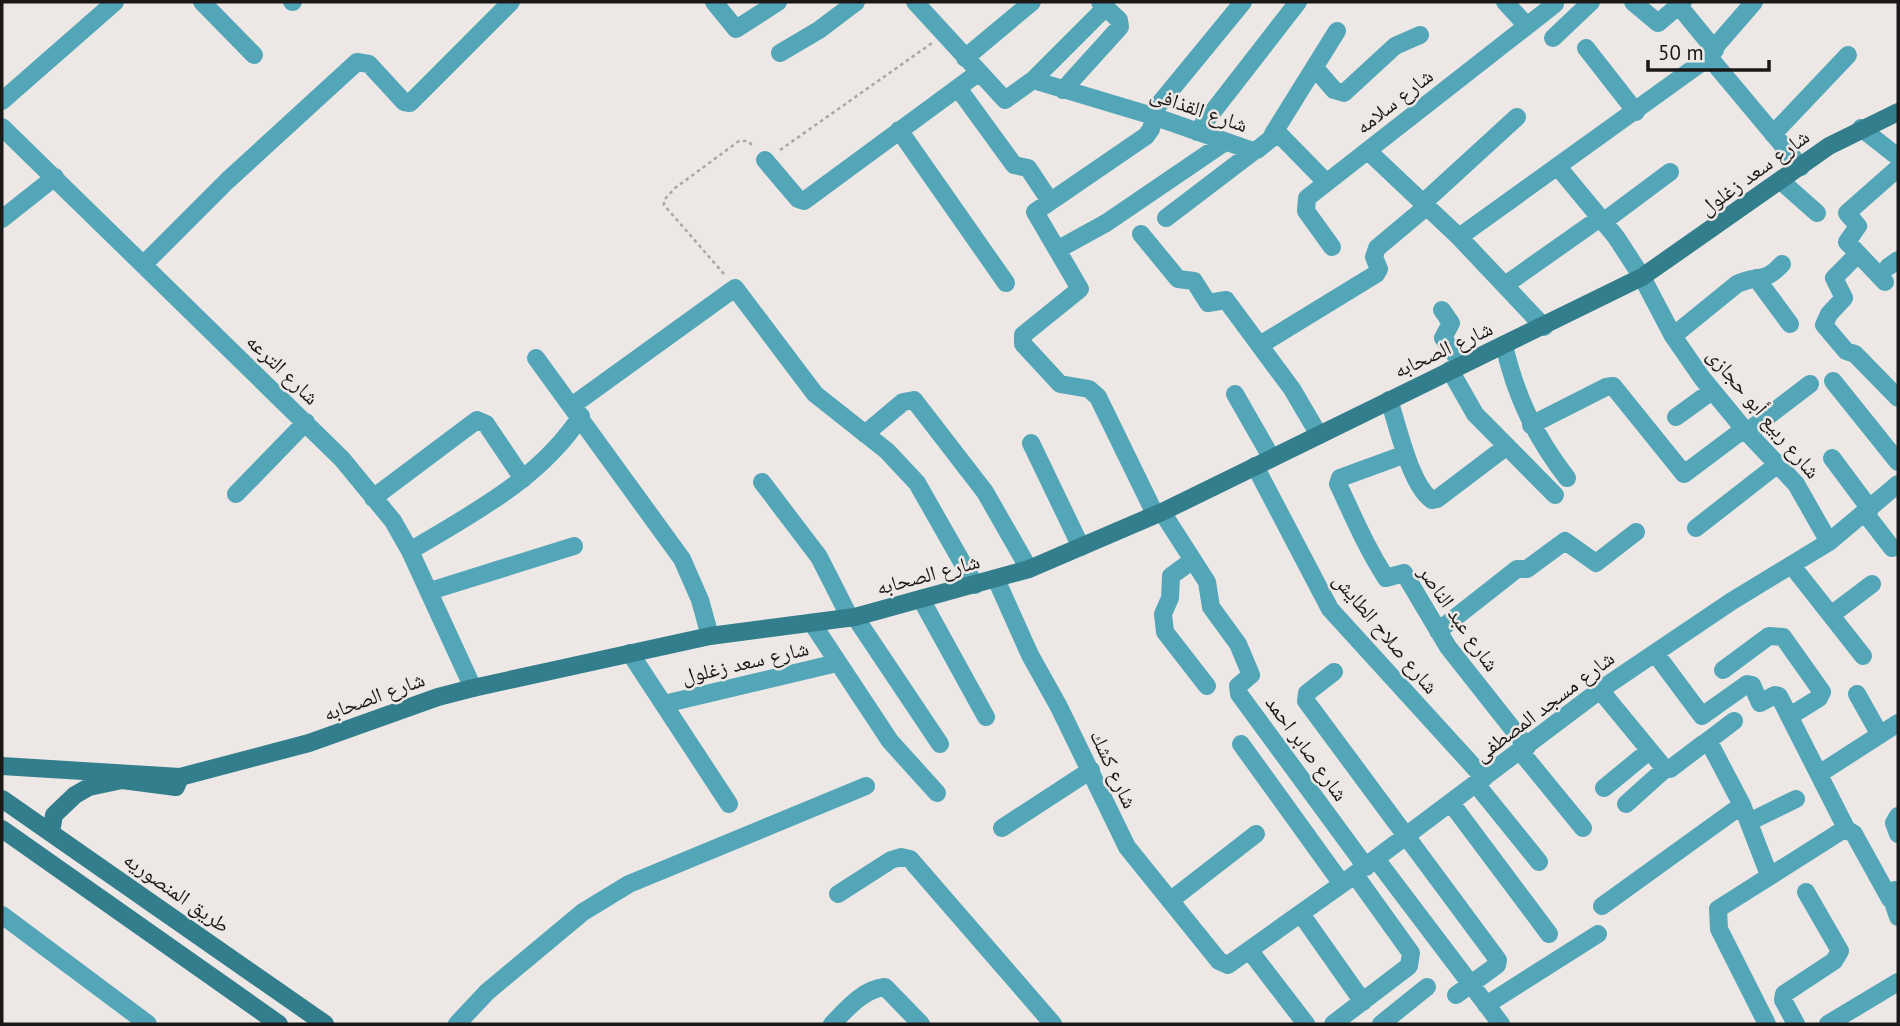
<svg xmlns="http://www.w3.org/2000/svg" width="1900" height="1026" font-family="'PT Sans','Noto Naskh Arabic',sans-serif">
	<rect width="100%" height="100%" fill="#ede8e5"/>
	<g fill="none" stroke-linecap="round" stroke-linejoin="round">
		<!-- path -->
		<path stroke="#aaa6a4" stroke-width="2.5" stroke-dasharray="3.5 3.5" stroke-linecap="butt" d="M780,150L932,43
			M724,274L664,205V200L675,188L739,141H748L754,147"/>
		<!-- street -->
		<path stroke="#53a6b8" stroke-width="18" d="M202,2L254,55
			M292,2H293
			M714,2L736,29L778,2
			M915,2L1005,100L1033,80L1106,7
			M1505,2L1527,26
			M1633,2L1658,23L1683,2
			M1679,6L1715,50
			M1553,38L1591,2
			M1586,48L1636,112
			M780,53L819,30L856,2
			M1709,57L1801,167
			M965,58L1032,2
			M1315,68L1334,90L1344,93L1395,46L1420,35
			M1033,80L1153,116L1250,150H1257L1278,133L1326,182
			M958,88L1014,165L1028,168L1050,201
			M1063,90L1120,27L1119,20L1100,2
			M2,101L115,2
			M2,127L342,459L393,521L410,551L473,688
			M1861,128L1898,157
			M899,130L1006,283
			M1197,132L1298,2
			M1273,134L1337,31
			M1773,134L1848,55
			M1368,151L1459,237L1544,327
			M765,160L798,199L804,201L978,73
			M1558,167L1616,237L1642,277L1673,336L1702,378L1744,429L1796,484L1829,542
			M1782,182L1817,213
			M1423,203L1517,117
			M1166,218L1254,151
			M2,219L55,177
			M1603,222L1670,172
			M1141,234L1178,279L1194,281L1208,303L1226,300L1292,389L1319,435
			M1459,237L1701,63L1754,2
			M1332,247L1306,211L1307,198L1555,4
			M1057,250L1106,223L1225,142
			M1858,254L1834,278L1844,298L1829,314L1824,325L1846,351L1855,354L1898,398
			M144,264L227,181L357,62L369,64L404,102L410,103L511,2
			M1888,267L1898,260
			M1756,278L1790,324
			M1885,282L1847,242L1858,226L1847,213L1898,168
			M1505,285L1600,218
			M1442,310L1451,323L1443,338L1462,364
			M1673,336L1737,284C1758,274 1764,284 1782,264
			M1260,345L1376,274L1379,269L1374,257L1377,248L1426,207
			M1504,345C1516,397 1535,436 1567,478
			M536,358L682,559L700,600L710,636
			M1450,370L1475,414L1555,495
			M1833,381L1898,462
			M1235,394L1271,457
			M1389,400C1398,426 1410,485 1432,500L1437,499L1507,446
			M573,405L735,288L815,394L887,451L917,483L975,585
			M1676,417L1712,391
			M1531,425L1606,387L1613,386L1684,474L1744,429
			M1747,432L1810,384
			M865,434L903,402L914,400L985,492L1029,569
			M1031,443L1081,547
			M1403,455L1340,478L1338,484C1354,518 1366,547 1386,578L1404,573L1448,647L1527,747
			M1832,458L1870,509
			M1255,466L1330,609L1484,778
			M762,482L819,557L850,618
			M236,494L306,422
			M373,498L477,420L486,424L523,479
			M1162,512L1207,582L1211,607L1238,644L1251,675L1238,686L1239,694L1366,867
			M1865,513L1892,548
			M1155,514L1098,397L1089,389L1060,384L1023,344V335L1080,289L1035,212L1146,136L1151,129L1156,108L1243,2
			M1696,528L1778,464
			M410,551C473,513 540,479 581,416
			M1193,560L1171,576L1170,598L1163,614L1165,632L1207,686
			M1793,567L1863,656
			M996,579L1030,655L1059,707L1127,847L1219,961L1228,965L1342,884L1600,690L1732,601L1829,542L1898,484
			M430,591L574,546
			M921,599L986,717
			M1831,615L1872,584
			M855,617L940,744
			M812,623L890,741L937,793
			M1438,631L1517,569H1527L1565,541L1596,563L1636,532
			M630,653L729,804
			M1655,653L1702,716L1747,684L1752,685L1760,703L1775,695L1779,696L1846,828L1718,909L1719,929L1767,1024
			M1723,670L1769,636L1783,637L1822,692L1819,698L1790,716
			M1334,672L1307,693L1306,701L1498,960L1497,965L1456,995
			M1600,690L1665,769H1670L1703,744H1710L1742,805L1769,875
			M1857,694L1880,735
			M664,704L837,663
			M1705,743L1734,721
			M1241,744L1342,884
			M1520,751L1583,828
			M1819,774L1898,723
			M1476,784L1539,862
			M1604,788L1649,751
			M1451,803L1549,934
			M1626,804L1665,769
			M1898,816L1894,823L1898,834
			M1749,822L1796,799
			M1002,828L1091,770
			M1846,829L1854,834L1890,899
			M1376,859L1501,1024
			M1895,890L1890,893L1898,917
			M838,894L891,860L901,857L910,859L1053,1024
			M1171,900L1256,834
			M1602,906L1742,805
			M1301,914L1363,1002
			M2,915L148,1024
			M1250,951L1306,1024
			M1486,1005L1598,934
			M457,1024L487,992L583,912L629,884L866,786
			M832,1024C847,1009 863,989 885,987L921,1024
			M1333,1024L1409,966L1411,953L1355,875
			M1381,1024L1427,987
			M1796,1024L1783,1000L1784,994L1834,961L1840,951L1806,892
			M1828,1024L1898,982"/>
		<!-- secondary -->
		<path stroke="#327e8d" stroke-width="18" d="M2,766L180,777L309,743L438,697L473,688L710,636L855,617L1029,569L1162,512L1642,277L1829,146L1898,112
			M2,799L325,1024
			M2,829L279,1024
			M51,832L54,815L75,795L89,787L122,780L176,787L180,777"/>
	</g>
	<g text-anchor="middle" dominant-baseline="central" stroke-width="5" stroke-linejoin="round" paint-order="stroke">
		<!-- street labels -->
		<g font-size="21" fill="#1b1918" stroke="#ede8e5">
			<text transform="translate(1394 101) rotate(-38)">شارع سلامه</text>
			<text transform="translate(1199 109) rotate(19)">شارع القذافى</text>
			<text transform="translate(1754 172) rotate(-36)">شارع سعد زغلول</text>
			<text transform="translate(1443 349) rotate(-25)">شارع الصحابه</text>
			<text transform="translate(283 369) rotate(44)">شارع الترعه</text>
			<text transform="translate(1764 413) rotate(50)">شارع ربيع أبو حجازى</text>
			<text transform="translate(928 574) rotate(-15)">شارع الصحابه</text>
			<text transform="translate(1459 618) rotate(55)">شارع عبد الناصر</text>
			<text transform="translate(1386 633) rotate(50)">شارع صلاح الطايش</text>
			<text transform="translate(745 662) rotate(-13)">شارع سعد زغلول</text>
			<text transform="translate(374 696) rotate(-20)">شارع الصحابه</text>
			<text transform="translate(1544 706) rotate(-37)">شارع مسجد المصطفى</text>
			<text transform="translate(1307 748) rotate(54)">شارع صابر احمد</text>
			<text transform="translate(1114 769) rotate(65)">شارع كشك</text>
			<text transform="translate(177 892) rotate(35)">طريق المنصوريه</text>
		</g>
	</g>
	<!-- border -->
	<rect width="1900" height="1026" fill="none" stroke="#1b1918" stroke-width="7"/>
	<!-- scale -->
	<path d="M1648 60v10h121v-10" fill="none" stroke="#1b1918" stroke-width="3.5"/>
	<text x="1658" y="60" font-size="21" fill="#1b1918" stroke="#ede8e5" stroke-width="5" paint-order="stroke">50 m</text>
</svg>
